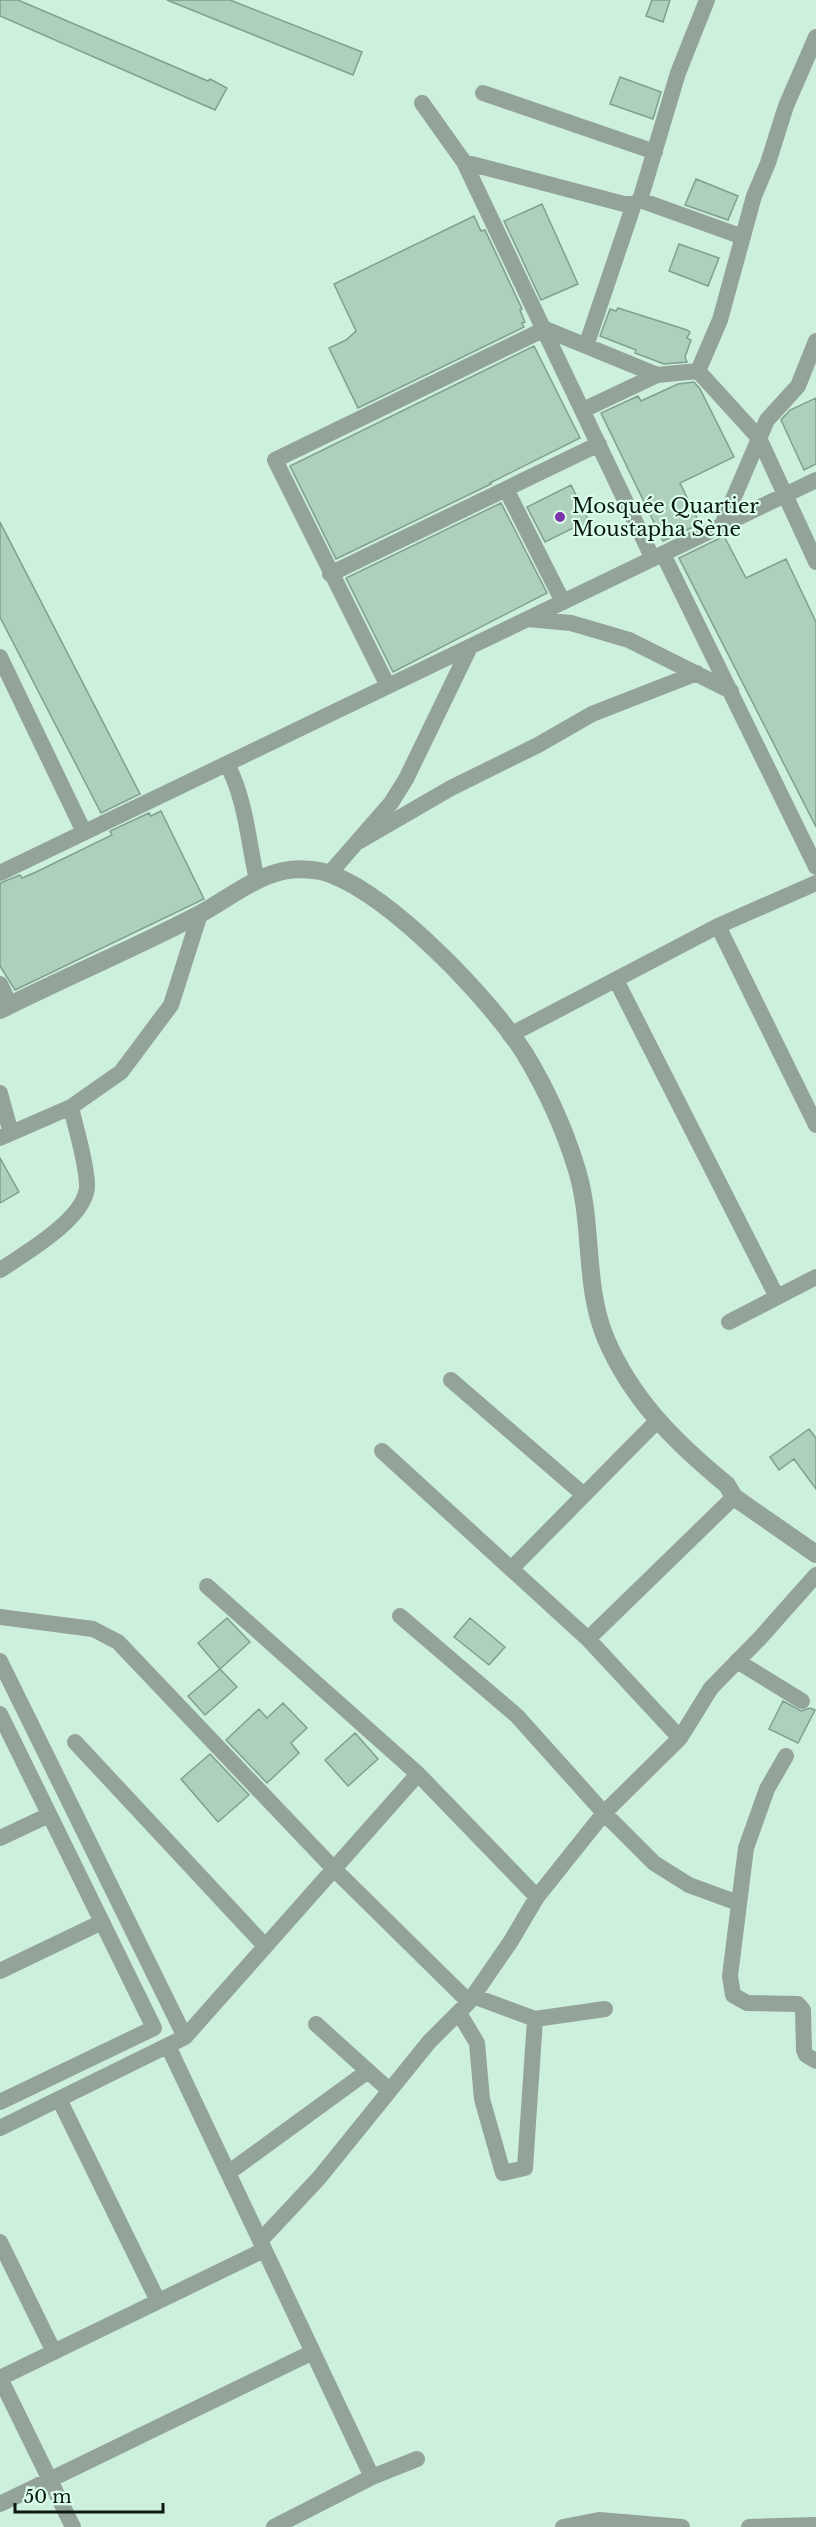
<svg xmlns="http://www.w3.org/2000/svg" width="816" height="2527" font-family="'Libre Baskerville',serif">
	<rect width="100%" height="100%" fill="#cdf0dc"/>
	<!-- building -->
	<path fill="#adcfbb" stroke="#7fa08d" stroke-width="1.5" d="M0,0H18L208,81L210,79L227,88L215,110L0,16Z
		M167,0H230L362,52L353,75Z
		M652,0H670L663,22L646,16Z
		M620,77L661,92L653,119L610,104Z
		M696,179L738,196L728,220L685,205Z
		M542,204L578,284L541,300L504,221Z
		M474,216L481,231L485,230L522,309L520,310L525,322L522,323L524,327L358,408L329,348L346,340L356,331L334,284Z
		M679,244L719,258L708,286L669,271Z
		M618,308L687,330L690,332L687,338L691,340L685,357L687,362L664,364L635,353L636,350L600,336L610,309L616,311Z
		M534,346L580,438L490,483L491,484L336,559L290,466Z
		M694,382L700,389L734,457L680,483L700,524L663,541L601,413L638,396L641,401L678,384Z
		M816,398V464L804,470L781,420L790,410Z
		M571,485L593,529L578,537L573,528L545,542L527,507Z
		M501,503L547,593L393,672L346,578Z
		M0,522L140,794L101,813L0,617Z
		M724,536L746,578L786,559L816,622V827L679,558Z
		M161,811L204,899L15,990L0,966V883L20,875L22,878L36,872L112,835L110,831L149,813L151,816Z
		M0,1158L19,1192L0,1203Z
		M809,1429L816,1438V1489L794,1459L779,1470L770,1457Z
		M227,1618L250,1642L220,1669L198,1643Z
		M470,1618L505,1647L489,1665L454,1637Z
		M220,1669L237,1687L205,1715L188,1696Z
		M783,1701L801,1711L810,1708L815,1710L798,1743L769,1729Z
		M283,1703L307,1728L291,1743L299,1753L267,1783L226,1740L259,1709L267,1718Z
		M355,1733L378,1759L348,1786L325,1760Z
		M210,1754L249,1795L218,1822L181,1779Z"/>
	<g fill="none" stroke-linecap="round" stroke-linejoin="round">
		<!-- minor -->
		<path stroke="#94a39a" stroke-width="16" d="M483,93L655,152
			M422,103L464,162L653,559
			M464,162L624,204H634L640,200L678,73L707,0
			M640,200L743,237
			M586,346L634,204
			M698,371L720,320L754,196L768,163L786,106L816,37
			M698,371L759,438L816,562
			M583,410L657,375L698,371
			M506,489L563,602
			M722,525L767,420L798,386L816,341
			M663,554L816,867
			M330,574L599,444
			M528,619L571,623L629,640L731,691
			M0,657L84,832
			M388,686L275,460L545,329L657,375
			M227,764C246,800 248,841 257,880
			M356,843L451,788L538,745L592,714L697,673
			M0,873L816,480
			M330,873L391,803L406,779L470,647
			M718,926L816,1125
			M616,980L777,1297
			M0,984L10,1005
			M510,1035L718,926L816,883
			M0,1093L11,1133
			M0,1138L71,1107
			M0,1270C24,1254 89,1217 87,1184C86,1160 76,1130 71,1107L121,1072L171,1005L200,914
			M729,1322L816,1277
			M451,1380L584,1495
			M382,1451L588,1639L680,1738
			M512,1568L657,1421
			M207,1586L418,1774L537,1897
			M400,1616L517,1716L604,1813L654,1863L689,1885L738,1903
			M0,1617L93,1629L118,1642L334,1869L469,2002
			M588,1639L734,1497
			M0,1661L185,2037
			M737,1661L802,1701
			M0,1714L154,2028L0,2102
			M75,1742L265,1946
			M786,1756L767,1789L746,1848L730,1976L733,1995L747,2003L798,2004L803,2010L804,2050L806,2055L816,2061
			M0,1838L49,1815
			M0,1971L102,1922
			M473,1996L535,2019L605,2009
			M459,2013L477,2043L482,2099L503,2173L525,2168L535,2019
			M316,2024L389,2090
			M168,2046L372,2477
			M59,2099L158,2301
			M0,2128L185,2037L418,1774
			M228,2173L368,2071
			M260,2241L319,2178L429,2042L469,2002L511,1941L537,1897L604,1813L680,1738L711,1688L761,1637L816,1575
			M0,2242L54,2352
			M0,2378L264,2250
			M0,2378L73,2527
			M0,2504L313,2352
			M274,2527L372,2477L417,2459
			M563,2527L599,2520L682,2527
			M749,2527L816,2525"/>
		<!-- tertiary -->
		<path stroke="#94a39a" stroke-width="18" d="M0,1010C65,977 133,949 198,915C226,900 252,878 283,871C298,868 319,869 333,875C395,900 489,998 525,1054C546,1089 564,1128 576,1167C594,1222 583,1285 606,1339C632,1400 676,1443 727,1485L734,1497L816,1554"/>
	</g>
	<!-- markers -->
	<circle fill="#7d36a9" stroke="#dafee9" stroke-width="2" cx="560" cy="517" r="6"/>
	<g text-anchor="middle" dominant-baseline="central" stroke-width="4.5" stroke-linejoin="round" paint-order="stroke">
		<!-- poi labels -->
		<g font-size="20" fill="#0c1912" stroke="#dafee9" text-anchor="start">
			<text x="572" y="506">Mosquée Quartier<tspan x="572" dy="23">Moustapha Sène</tspan></text>
		</g>
	</g>
	<!-- scale -->
	<path d="M15 2503v9h148v-9" fill="none" stroke="#0c1912" stroke-width="3"/>
	<text x="24" y="2503" font-size="18" fill="#0c1912" stroke="#dafee9" stroke-width="4.5" paint-order="stroke">50 m</text>
</svg>
